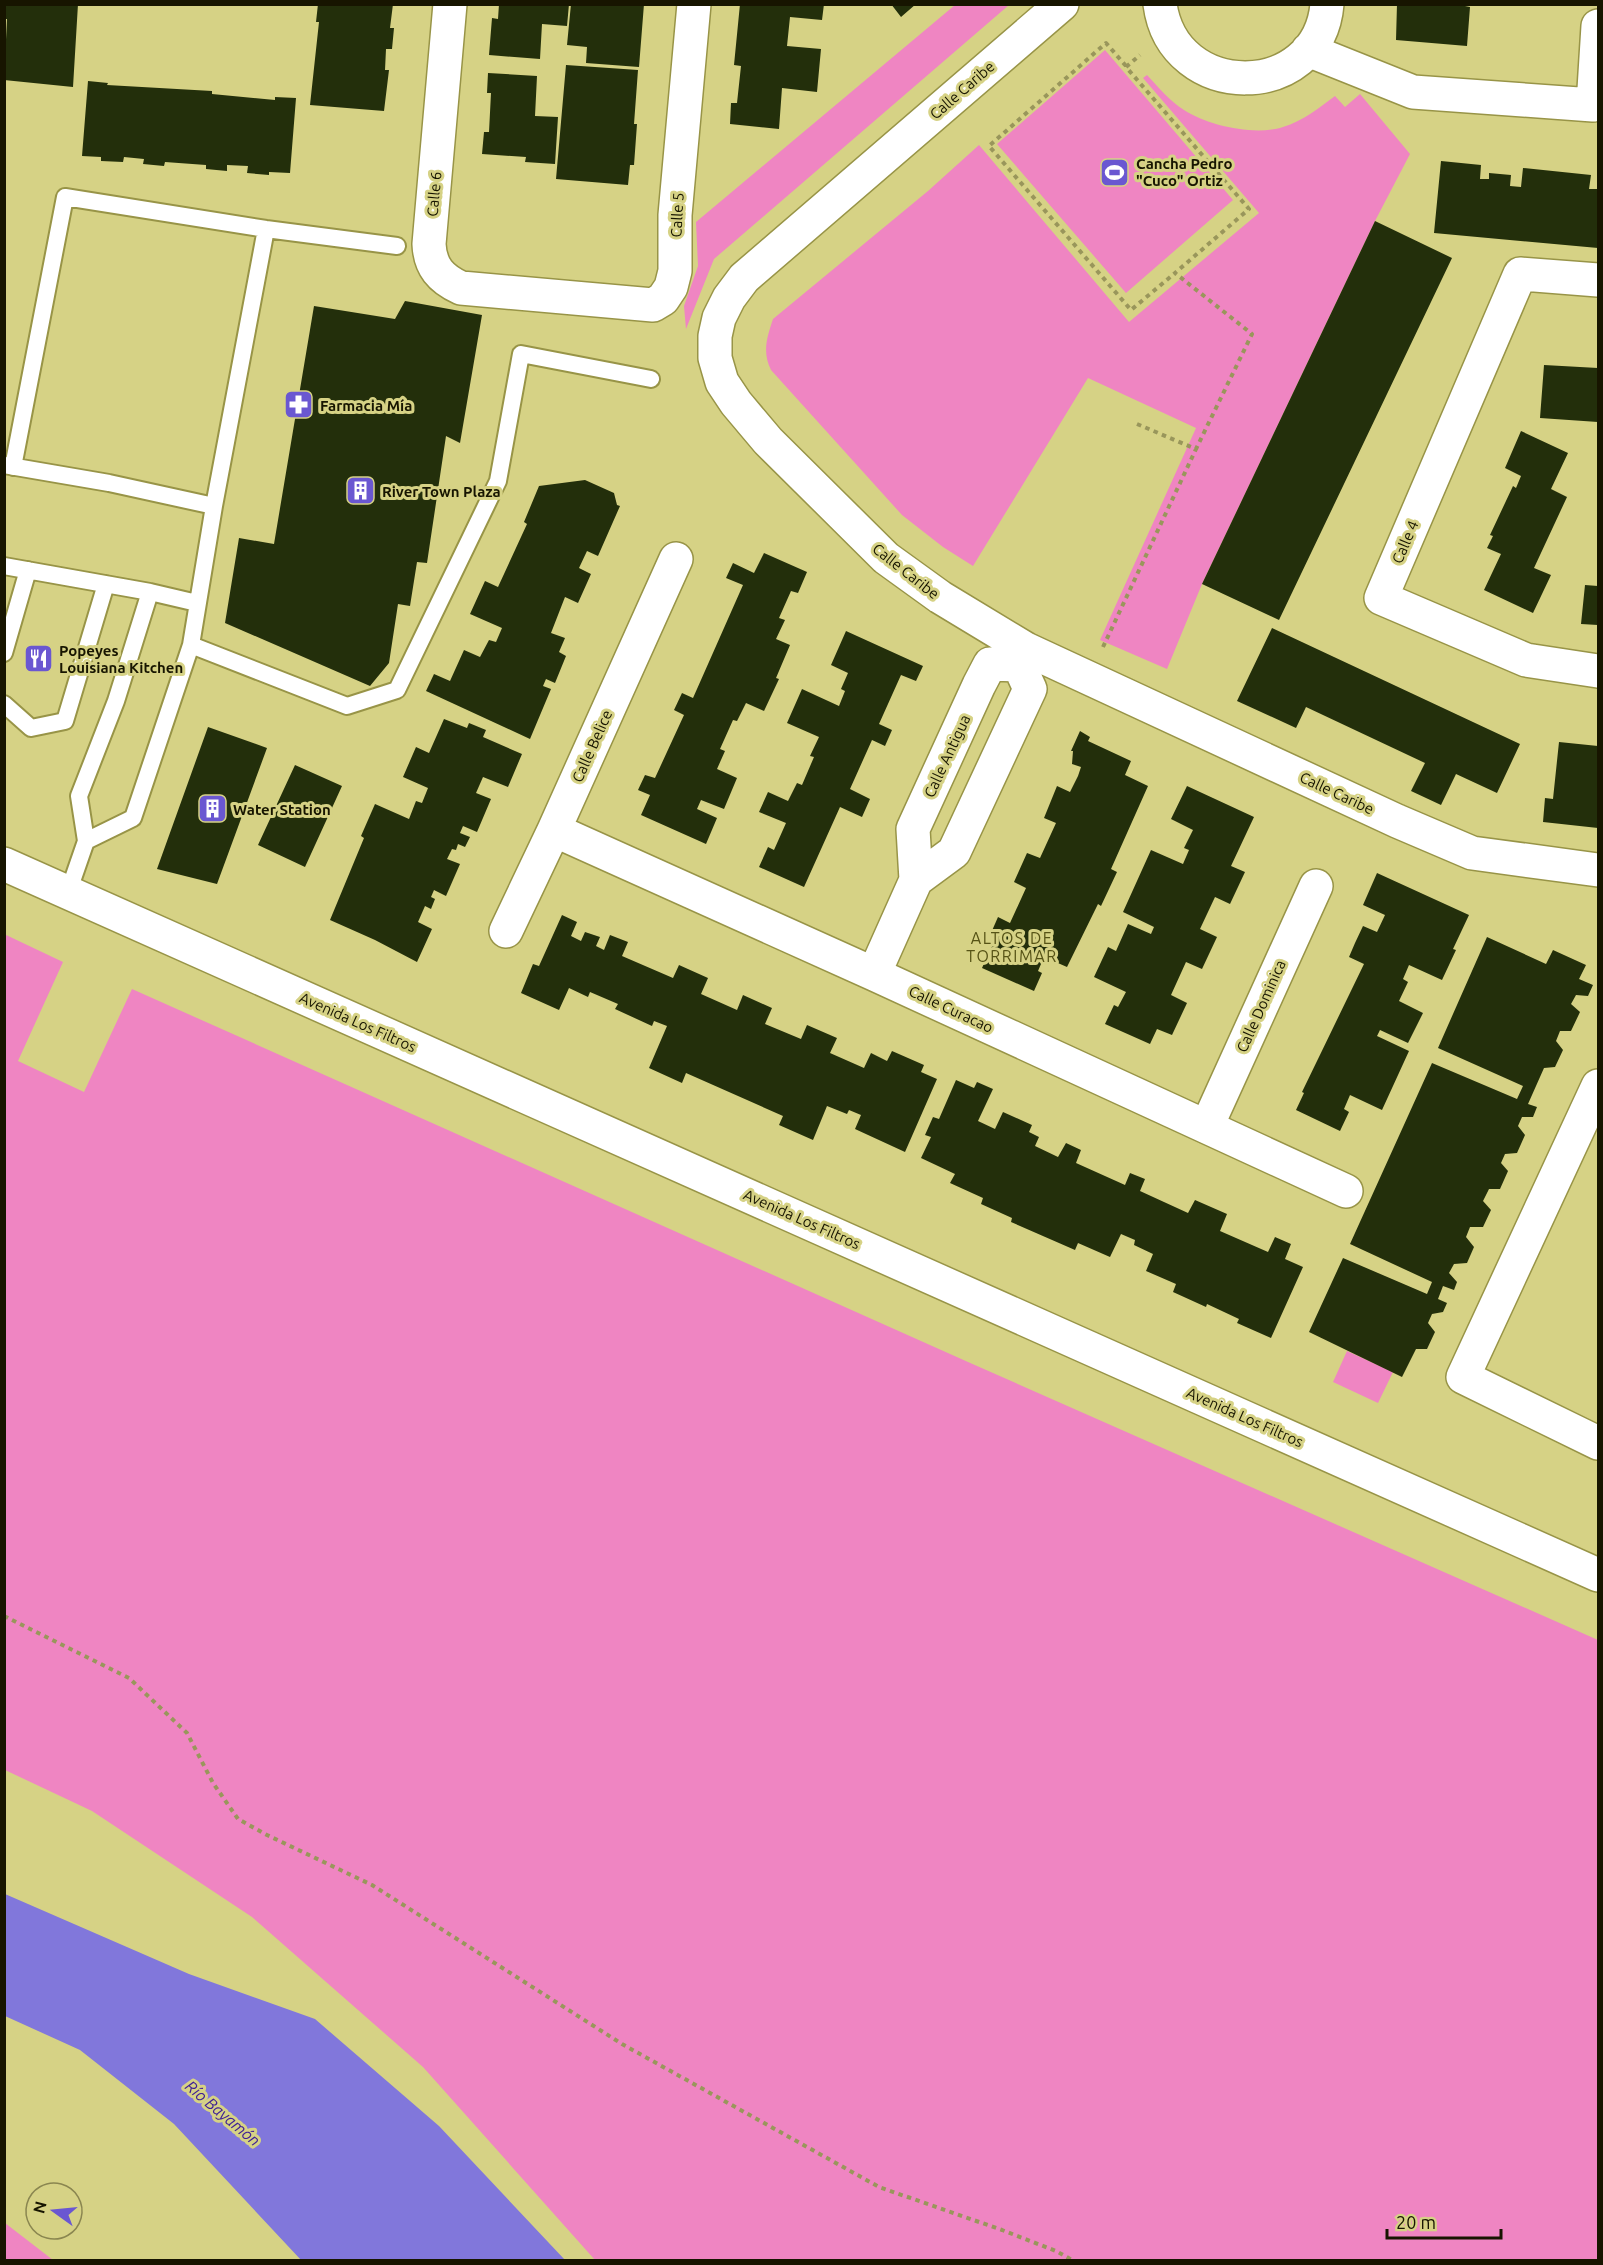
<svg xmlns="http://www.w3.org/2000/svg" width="1603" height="2265" font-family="Ubuntu,sans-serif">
	<rect width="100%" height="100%" fill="#d6d285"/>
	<!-- green -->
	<path fill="#ef85c2" d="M955,5H1009L714,259L686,329L684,306L698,266L696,222Z
		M1105,50L1233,200L1126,293L997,144Z
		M1147,75C1158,87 1170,101 1184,110C1209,126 1255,136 1283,127C1303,121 1319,108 1335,96L1345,107L1360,94L1410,154L1375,221L1202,584L1167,669L1100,640L1196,428L1088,378L973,566L943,547L902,515L771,370C762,352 767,337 773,319L928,191L979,145L1129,322L1259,213L1143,78Z
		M4,934L63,962L18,1061L84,1092L132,989L968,1362L1598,1640V2260H595L423,2067L252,1917L92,1811L5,1770Z
		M1347,1351L1393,1372L1378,1403L1333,1382Z
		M5,2223L53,2260H5Z"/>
	<!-- water -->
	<path fill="#8177db" d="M5,1894L189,1974L315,2019L439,2126L565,2260H301L174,2124L80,2050L5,2016Z"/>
	<!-- building -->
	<path fill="#232f0b" d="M4,4H78L73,87L4,80L7,19H4Z
		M318,4H393L390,28H394L392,49H386L385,70H389L384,111L310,105L319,22H316Z
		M499,4H569L567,26L542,24L540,59L489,55L492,18L498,19Z
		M571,4H644L639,67L586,63L587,47L567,45Z
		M740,4H824L822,20L790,17L787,46L821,49L817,92L782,88L779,129L730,124L731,103H737L741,66L734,65Z
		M891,4H916L901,17Z
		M1397,4H1455L1470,7L1467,46L1396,40Z
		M566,65L638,70L634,124H637L634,165H630L628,185L556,179Z
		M488,73L537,76L535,116L558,117L555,164L525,162L526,157L482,154L484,132H489L491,93H487Z
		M88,81L108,83L107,85L212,91V94L275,100V97L296,98L290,173L269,172V175L247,173L248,166L227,165V171L206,169V165L165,162L164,166L143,164L144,159L124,157L123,162L101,161V157L82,156Z
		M1441,161L1481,165L1480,179H1489V173L1511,175L1510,186L1521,187L1523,168L1591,175L1589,189H1598V248L1434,233Z
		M1375,221L1452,258L1279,620L1202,584Z
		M405,301L482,315L460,443L446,436L427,563L417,562L410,606L398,604L389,663L370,686L225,623L239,538L274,544L314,306L395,319Z
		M1544,365L1598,368V422L1540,418Z
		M1521,431L1568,453L1551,489L1567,497L1534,568L1551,575L1533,613L1484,590L1501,554L1487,548L1493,536L1490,535L1513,486L1516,488L1521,476L1505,468Z
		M585,480L614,493L617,505L620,506L598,556L587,551L579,568L591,574L578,603L565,597L551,633L565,638L559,652L566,656L555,683L546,679L543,686L551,689L530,739L426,691L434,674L450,681L464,650L480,657L489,640L496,642L502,628L470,614L485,581L498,587L527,524L524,522L539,486Z
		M764,553L807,572L798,593L791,591L779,618L785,620L776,639L790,645L776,678L779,679L764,711L746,703L737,721L733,720L720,749L725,751L717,769L737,778L724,809L701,800L697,809L717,818L706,844L641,815L650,795L638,790L645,775L655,778L684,715L674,710L682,693L693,698L743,585L726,578L733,563L754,573Z
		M1585,585L1598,586V625L1581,624Z
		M1272,628L1520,744L1497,793L1456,774L1441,805L1411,791L1425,763L1306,707L1296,728L1237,701Z
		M846,631L923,666L916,681L901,675L879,724L892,730L885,746L872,740L850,789L870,799L862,817L840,807L804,887L759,867L768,847L774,850L786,823L759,812L768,792L788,801L797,783L802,785L814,757L810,756L819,737L787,723L802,689L839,706L845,691L841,689L848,673L831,665Z
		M444,719L467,728L469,723L486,730L483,737L522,754L508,787L483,777L476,793L491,799L477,832L463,826L460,833L470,837L465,847L458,844L456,850L452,849L447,859L460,864L446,896L434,890L431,897L435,899L431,909L425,906L418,922L432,929L417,962L375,940L330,920L364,838L361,836L375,804L409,819L416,801L422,803L428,788L403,777L416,747L429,753Z
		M208,727L267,748L217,884L157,869Z
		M1080,731L1090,737L1088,741L1131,761L1125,775L1148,786L1111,869L1117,872L1101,906L1098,904L1067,967L1044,957L1038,971L1042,973L1034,991L982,968L997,935L991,933L998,917L1010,923L1026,888L1014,882L1027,853L1040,858L1056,823L1044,818L1057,786L1070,792L1078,776L1081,767L1072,764L1073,751H1071Z
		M1559,742L1598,746V828L1543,822L1545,798L1553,799Z
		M295,765L342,786L305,867L258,845Z
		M1187,786L1254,817L1231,866L1245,872L1230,904L1215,897L1200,929L1217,937L1202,969L1186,962L1171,995L1187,1003L1172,1035L1157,1029L1150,1044L1105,1024L1114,1005L1118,1007L1126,992L1094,977L1108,947L1116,951L1128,924L1151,934L1154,927L1123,912L1151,850L1183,864L1189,850L1184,848L1193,830L1171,819Z
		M1377,873L1469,915L1453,949L1456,950L1442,980L1409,965L1403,979L1408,982L1399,1001L1423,1013L1408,1043L1380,1030L1377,1036L1409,1051L1382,1110L1350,1095L1344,1109L1349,1112L1340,1131L1296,1110L1304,1093L1302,1092L1364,964L1349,957L1355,943L1363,926L1377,932L1385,915L1363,905Z
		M562,915L577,922L571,936L581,941L585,932L600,937L596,946L604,950L610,935L628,942L622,956L673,978L679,965L708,978L701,994L737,1010L743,995L772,1008L765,1024L801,1039L807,1025L837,1038L830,1053L864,1068L871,1053L887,1061L892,1051L924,1065L921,1072L937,1079L905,1152L855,1129L861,1115L849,1110L847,1114L827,1106L813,1140L779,1125L783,1116L686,1073L682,1083L649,1068L667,1026L654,1021L652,1026L615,1009L618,1004L590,992L588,997L569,988L559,1010L521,993L533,964L539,966Z
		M1487,937L1546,964L1553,950L1586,965L1579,979L1593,985L1588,996L1576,995L1571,1004L1580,1012L1571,1031H1560L1556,1041L1563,1050L1555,1067L1544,1068L1528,1104L1537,1107L1533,1117H1522L1518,1126L1525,1135L1517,1153L1505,1154L1501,1163L1508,1171L1500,1189H1489L1483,1201L1491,1210L1483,1227H1470L1466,1237L1474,1247L1467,1263L1454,1264L1449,1273L1457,1282L1454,1290L1443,1286L1438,1299L1447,1303L1443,1312L1432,1314L1428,1323L1435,1332L1427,1349H1416L1402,1377L1309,1332L1343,1258L1427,1294L1432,1282L1350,1244L1432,1063L1517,1099L1523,1086L1438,1048Z
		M956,1080L974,1088L977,1082L993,1089L978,1121L995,1129L1003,1112L1032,1125L1029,1132L1039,1137L1035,1146L1058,1157L1066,1143L1081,1150L1076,1163L1125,1185L1130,1173L1145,1179L1140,1191L1188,1213L1195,1200L1227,1214L1220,1231L1268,1252L1275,1237L1291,1244L1285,1259L1303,1267L1271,1338L1237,1323L1239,1319L1207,1304L1206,1307L1173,1292L1176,1284L1146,1271L1153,1254L1134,1245L1135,1240L1121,1234L1110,1257L1078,1243L1075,1250L1011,1222L1012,1218L981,1204L983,1198L950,1183L955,1174L921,1158L931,1137L925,1135L933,1117L939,1119Z"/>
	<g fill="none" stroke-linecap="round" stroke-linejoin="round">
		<defs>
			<path id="service" d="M4,465L109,483L214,506
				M13,467L65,197L266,229L397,246
				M4,566L150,592L197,603
				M191,645L347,706L397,690L498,481L521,354L651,379
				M4,653L28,570
				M4,704L31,728L65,721L106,584
				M86,841L133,818L191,645L214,506L266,229
				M68,893L86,841L79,796L116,701L150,592"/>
			<path id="minor" d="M450,4L429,244C430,267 441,279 461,288L653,305L663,299L671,287L675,271V215L694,4
				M1062,4L744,278L729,298L719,318L715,336V358L722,382L736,403L768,441L886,558L940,597L1026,649L1397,821L1472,853L1598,870
				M1160,4C1173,103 1319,102 1327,4
				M1308,50L1413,92L1593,105L1598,26
				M1598,280L1520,274L1381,598L1526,660L1598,671
				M554,830L874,974L1346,1191
				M916,880L954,852L1030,689L1019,665L1026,649
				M506,931L554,830L676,559
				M874,974L916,880L913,829L979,685L990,664L1019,665
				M1598,1086L1463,1377L1598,1443
				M1207,1126L1316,886"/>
			<path id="secondary" d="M4,864L1598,1575"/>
		</defs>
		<!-- service casing -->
		<use href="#service" stroke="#989447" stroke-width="20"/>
		<!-- minor casing -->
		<use href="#minor" stroke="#989447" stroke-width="36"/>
		<!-- secondary casing -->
		<use href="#secondary" stroke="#989447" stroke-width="36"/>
		<!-- path -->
		<path stroke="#99965b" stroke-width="4" stroke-dasharray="4.5 4.5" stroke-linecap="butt" d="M1126,66L1106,43L989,146L1131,310L1175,273
			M1137,424L1196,449L1252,334L1175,273L1249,209L1126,67L1140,55
			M1103,647L1196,449
			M4,1616L129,1678L187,1733L213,1783L238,1819L267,1835L372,1885L622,2044L879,2187L1002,2230L1056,2251L1072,2260"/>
		<!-- service -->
		<use href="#service" stroke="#fff" stroke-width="16"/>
		<!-- minor -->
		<use href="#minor" stroke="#fff" stroke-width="33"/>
		<!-- secondary -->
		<use href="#secondary" stroke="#fff" stroke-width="33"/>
	</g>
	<!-- icons -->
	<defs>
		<symbol id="stadium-square" viewBox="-11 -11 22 22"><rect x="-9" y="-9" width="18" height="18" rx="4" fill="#6a57d1" stroke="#d6d285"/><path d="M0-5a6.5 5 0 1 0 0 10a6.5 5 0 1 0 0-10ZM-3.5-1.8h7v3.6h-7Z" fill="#fff"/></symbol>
		<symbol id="pharmacy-square" viewBox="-11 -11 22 22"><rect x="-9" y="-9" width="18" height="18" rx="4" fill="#6a57d1" stroke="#d6d285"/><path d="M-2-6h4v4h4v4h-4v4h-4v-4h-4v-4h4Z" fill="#fff"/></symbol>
		<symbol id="building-square" viewBox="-11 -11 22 22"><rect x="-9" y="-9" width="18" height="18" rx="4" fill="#6a57d1" stroke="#d6d285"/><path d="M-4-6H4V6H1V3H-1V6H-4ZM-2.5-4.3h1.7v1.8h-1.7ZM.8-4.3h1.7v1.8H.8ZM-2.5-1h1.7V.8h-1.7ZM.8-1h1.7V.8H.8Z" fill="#fff"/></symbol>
		<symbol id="restaurant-square" viewBox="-11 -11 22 22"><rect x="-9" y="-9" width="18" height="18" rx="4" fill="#6a57d1" stroke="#d6d285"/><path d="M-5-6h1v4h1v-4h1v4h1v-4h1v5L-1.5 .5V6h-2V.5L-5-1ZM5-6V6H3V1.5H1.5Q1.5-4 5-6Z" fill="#fff"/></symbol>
	</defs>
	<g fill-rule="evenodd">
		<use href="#stadium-square" x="1098" y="156" width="33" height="33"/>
		<use href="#pharmacy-square" x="282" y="388" width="33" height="33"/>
		<use href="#building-square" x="344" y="474" width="33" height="33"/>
		<use href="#restaurant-square" x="22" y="642" width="33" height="33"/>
		<use href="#building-square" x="196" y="792" width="33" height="33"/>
	</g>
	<g text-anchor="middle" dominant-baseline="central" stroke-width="6" stroke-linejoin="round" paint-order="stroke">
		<!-- street labels -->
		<g font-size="15" fill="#171500" stroke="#d6d285">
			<text transform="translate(962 90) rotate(-41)">Calle Caribe</text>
			<text transform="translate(434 194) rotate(-85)">Calle 6</text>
			<text transform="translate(677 215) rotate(-87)">Calle 5</text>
			<text transform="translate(1405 542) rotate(-67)">Calle 4</text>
			<text transform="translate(906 571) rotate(38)">Calle Caribe</text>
			<text transform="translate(592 746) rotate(-66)">Calle Belice</text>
			<text transform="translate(947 756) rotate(-65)">Calle Antigua</text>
			<text transform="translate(1337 793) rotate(25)">Calle Caribe</text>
			<text transform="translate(1261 1006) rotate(-66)">Calle Dominica</text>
			<text transform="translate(951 1009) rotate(25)">Calle Curacao</text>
			<text transform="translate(358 1022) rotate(24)">Avenida Los Filtros</text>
			<text transform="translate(802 1219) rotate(24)">Avenida Los Filtros</text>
			<text transform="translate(1245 1417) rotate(24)">Avenida Los Filtros</text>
		</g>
		<!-- poi labels -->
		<g font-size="15" font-weight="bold" fill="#171500" stroke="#d6d285" text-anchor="start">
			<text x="1136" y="163">Cancha Pedro<tspan x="1136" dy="17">"Cuco" Ortiz</tspan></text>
			<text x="320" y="405">Farmacia Mía</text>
			<text x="382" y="491">River Town Plaza</text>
			<text x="59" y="650">Popeyes<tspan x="59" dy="17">Louisiana Kitchen</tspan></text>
			<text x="233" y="809">Water Station</text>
		</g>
		<!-- neighbourhood labels -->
		<g font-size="16" letter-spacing="1.5" fill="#565316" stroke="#d6d285">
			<text x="1012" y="938">ALTOS DE<tspan x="1012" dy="18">TORRIMAR</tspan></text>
		</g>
		<!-- water labels -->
		<g font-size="16" font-style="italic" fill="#3f2096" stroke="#d6d285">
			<text transform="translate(223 2113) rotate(40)">Río Bayamón</text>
		</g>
	</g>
	<!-- border -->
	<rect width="1603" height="2265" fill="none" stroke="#171500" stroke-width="12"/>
	<!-- north arrow -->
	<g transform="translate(54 2211) rotate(285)"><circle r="28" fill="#d6d285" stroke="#8a8650" stroke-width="1.5"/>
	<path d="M0-4.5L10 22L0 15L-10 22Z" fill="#6a57d1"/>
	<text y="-9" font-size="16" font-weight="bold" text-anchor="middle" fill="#171500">N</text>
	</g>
	<!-- scale -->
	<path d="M1387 2229v9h114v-9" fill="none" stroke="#171500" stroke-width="3"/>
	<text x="1396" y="2229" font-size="18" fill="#171500" stroke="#d6d285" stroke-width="4.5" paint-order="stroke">20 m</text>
</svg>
